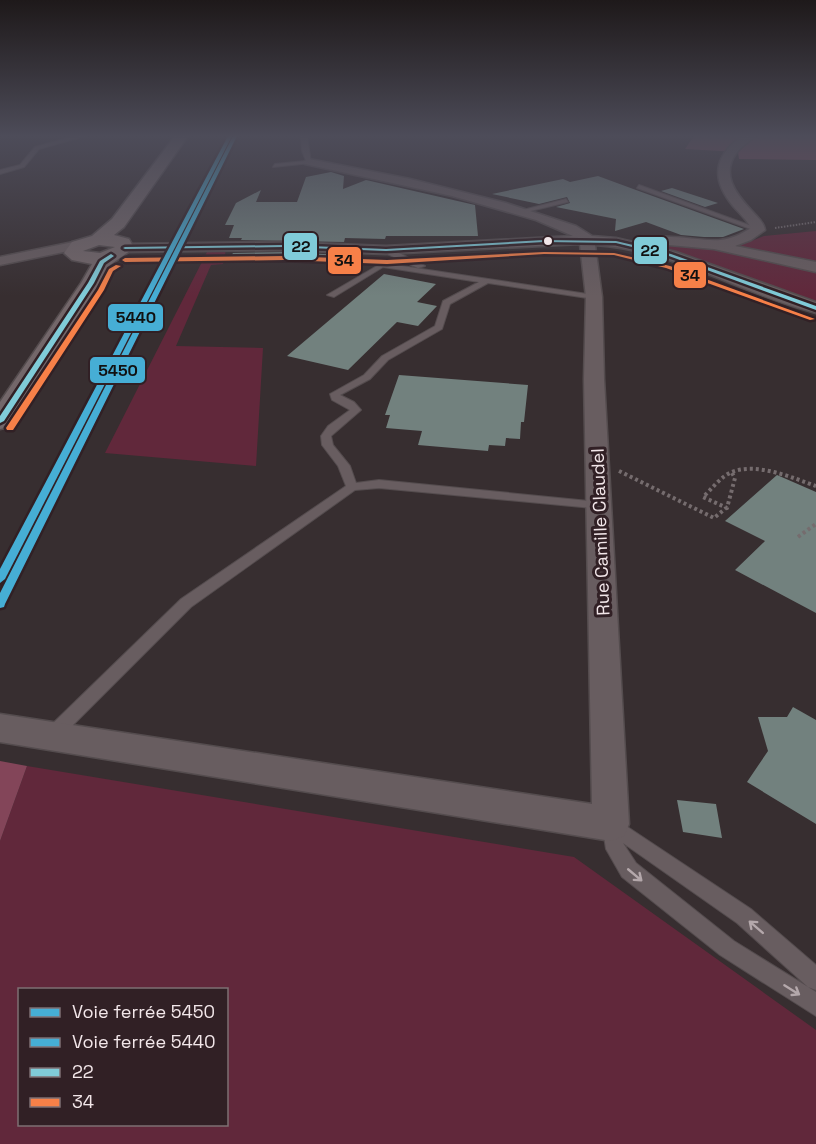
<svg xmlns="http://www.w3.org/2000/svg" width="816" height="1144" font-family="'Space Grotesk',sans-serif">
	<rect width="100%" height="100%" fill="#372e30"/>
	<!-- green -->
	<path fill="#61283b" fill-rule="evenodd" d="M816,231V263L736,247L764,236Z
		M640,243L716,249L816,271V304L684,255Z
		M208,250H226L223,264L211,265L176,346L263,348L256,466L105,453Z
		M27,766L574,857L816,1030V1144H0V841ZM20,990H226V1124H20Z"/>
	<!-- forest -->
	<path fill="#834559" d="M694,136H816V160L739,159L738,152L685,149Z
		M0,761L27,766L0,841Z"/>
	<!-- building -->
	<path fill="#72817e" d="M331,172L344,176L343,189L366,180L475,205L478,236H386L385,239L345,238L344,242L241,240L242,238H229L234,225H225L236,203L261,190L256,202H297L306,177Z
		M598,176L636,190L744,229L723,237H704L681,235L646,222L615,231L616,219L556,207L570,203L567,197L539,204L492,194L563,179L570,182Z
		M672,188L718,203L705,207L661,191Z
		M284,252L343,255V256L271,258L231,256L233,253Z
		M384,274L436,284L417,302L437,306L418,326L397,322L348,370L287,356Z
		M399,375L528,385L524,422H521L520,439L506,438L505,446L489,445L488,451L418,445L422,431L386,428L390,415H385Z
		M777,475L816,492V613L735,570L765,541L725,521Z
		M793,707L816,720V824L747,782L768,751L758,717H787Z
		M677,800L716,804L722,838L683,832Z"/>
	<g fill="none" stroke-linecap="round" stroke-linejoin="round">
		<defs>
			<path id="lane" d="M75,136H85L39,149L24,167L0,174V170L20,165L35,147Z
				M301,136H307L311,163L273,167L275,164L306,161L302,151Z
				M639,185L760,229L762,230L756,231L637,188Z
				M566,199L568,202L522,213L519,211Z
				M383,248H389L425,266L418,268L383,252Z
				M382,263L594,295L598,297L594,299L488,283L450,304L442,329L388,360L370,379L340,395L354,402L361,410L331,436L333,445L350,466L356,483L379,480L599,502L605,506L603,509L379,488L355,490L191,607L57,741L51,743L45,741L43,736L45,731L181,599L346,486L338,466L322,445L321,436L328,426L350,410L332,400L330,394L364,375L382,356L435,326L443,301L479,282L383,267L334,297L327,295Z
				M611,816L751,909L816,965V990L808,987L737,923L623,843L636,863L734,941L816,992V1016L720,955L622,877L606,849L602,824L605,818Z"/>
			<path id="street" d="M742,136H755C749,142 742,146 737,152C720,174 736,194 752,211C757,217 764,222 765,230L751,240L735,246L816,262V272L714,249L658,244L651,240C658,232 705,242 720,240C732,239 741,234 751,228C747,220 739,213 733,206C711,179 713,157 742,136Z
				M309,159L410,179L506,203L576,226L592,236L616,238L676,252L816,302V313C741,294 675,250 595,245L602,297L604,379L629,824L624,836L611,841L0,742V714L592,804L584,379L586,297L580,244L386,254L284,250L125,252L118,248L125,244L284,242L386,246L573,236L536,220L452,196L305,164L303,162Z
				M83,240L90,244L88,247L0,265V257Z"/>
			<path id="secondary" d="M175,136H188L124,227L114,235L129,239L134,248L110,265L101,283L13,421L9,427L0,429V402L81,283L92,264L72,260L64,253L72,242L92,236L112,219ZM99,245L115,247L100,253L83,251Z"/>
		</defs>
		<!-- lane casing -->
		<use href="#lane" stroke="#544c4e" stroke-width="2"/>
		<!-- street casing -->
		<use href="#street" stroke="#544c4e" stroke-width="3"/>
		<!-- secondary casing -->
		<use href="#secondary" stroke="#544c4e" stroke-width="3"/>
		<!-- path-far1 -->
		<path stroke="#756c6e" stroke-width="2" stroke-dasharray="1.5 1.5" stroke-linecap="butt" d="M775,228L816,222"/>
		<!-- path -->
		<path stroke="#756c6e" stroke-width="4" stroke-dasharray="3 3" stroke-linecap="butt" d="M619,471L714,518L726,508
			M732,473L735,478L727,508L703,497C712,489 721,476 732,472C757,462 793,478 816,486
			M798,537L816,524"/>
		<!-- lane -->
		<use href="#lane" fill="#685d60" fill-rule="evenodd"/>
		<!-- street -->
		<use href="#street" fill="#685d60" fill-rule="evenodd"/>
		<!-- secondary -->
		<use href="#secondary" fill="#73676a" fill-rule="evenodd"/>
		<defs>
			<path id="bus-1" d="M544,240L616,241L671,254L816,306V310L669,256L616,243L544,242L386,251L284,247L125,249L123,248L125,247L284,245L386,249Z
				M111,254L114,256L104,263L94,283L4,421L0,423V416L88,283L100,261Z"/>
			<path id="bus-2" d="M544,252L614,253L670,266L815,319L810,320L666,268L614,255L544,254L387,264L284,260L125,262L122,260L125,258L284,256L387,260Z
				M116,265L121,266L113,271L104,290L13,430H7L6,428L98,290L109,269Z"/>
		</defs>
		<!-- bus-1 casing -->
		<use href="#bus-1" stroke="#312025" stroke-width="5"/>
		<!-- bus-2 casing -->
		<use href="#bus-2" stroke="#312025" stroke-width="5"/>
		<!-- bus-1 -->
		<use href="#bus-1" fill="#80cbd8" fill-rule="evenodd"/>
		<!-- bus-2 -->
		<use href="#bus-2" fill="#f78048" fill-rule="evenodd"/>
		<defs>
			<path id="rail-1" d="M233,136H237L5,604L4,607L0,608V593Z"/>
			<path id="rail-2" d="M228,136H232L5,579L0,583V569Z"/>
		</defs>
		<!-- rail-1 casing -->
		<use href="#rail-1" stroke="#312025" stroke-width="5"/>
		<!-- rail-2 casing -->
		<use href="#rail-2" stroke="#312025" stroke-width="5"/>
		<!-- rail-1 -->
		<use href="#rail-1" fill="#46aed5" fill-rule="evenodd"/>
		<!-- rail-2 -->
		<use href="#rail-2" fill="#46aed5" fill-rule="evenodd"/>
	</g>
	<!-- one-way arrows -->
	<defs><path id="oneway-shaft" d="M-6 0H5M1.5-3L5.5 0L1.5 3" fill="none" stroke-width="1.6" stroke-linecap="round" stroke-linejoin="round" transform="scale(1.5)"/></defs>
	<g stroke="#b4a8ab">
		<use href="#oneway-shaft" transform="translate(635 875) rotate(40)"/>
		<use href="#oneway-shaft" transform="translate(756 927) rotate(-139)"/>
		<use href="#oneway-shaft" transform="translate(792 990) rotate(32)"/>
	</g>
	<!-- sky -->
	<linearGradient id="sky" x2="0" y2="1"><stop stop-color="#1e191a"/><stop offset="0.46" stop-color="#4d4c59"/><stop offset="1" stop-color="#4d4c59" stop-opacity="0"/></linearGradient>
	<rect width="816" height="296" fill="url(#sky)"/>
	<!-- markers -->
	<circle fill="#f2e6e9" stroke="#312025" stroke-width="2" cx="548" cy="241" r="5"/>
	<g text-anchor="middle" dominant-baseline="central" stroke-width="6" stroke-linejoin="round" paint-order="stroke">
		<!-- street labels -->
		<g font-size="18" fill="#f2e6e9" stroke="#312025">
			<text transform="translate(600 532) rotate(-92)">Rue Camille Claudel</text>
		</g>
	</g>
	<g stroke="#312025" stroke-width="2">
		<rect x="283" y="232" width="35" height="29" rx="6" fill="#80cbd8"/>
		<rect x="633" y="236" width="35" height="29" rx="6" fill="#80cbd8"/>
		<rect x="327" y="246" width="35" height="29" rx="6" fill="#f78048"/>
		<rect x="673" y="261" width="34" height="28" rx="6" fill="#f78048"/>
		<rect x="107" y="303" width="57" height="29" rx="6" fill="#46aed5"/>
		<rect x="89" y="356" width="57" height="28" rx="6" fill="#46aed5"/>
	</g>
	<g font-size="16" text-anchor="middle" font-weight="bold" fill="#111">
		<text x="301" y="252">22</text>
		<text x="650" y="256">22</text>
		<text x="344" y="266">34</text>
		<text x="690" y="281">34</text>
		<text x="136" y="323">5440</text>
		<text x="118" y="376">5450</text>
	</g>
	<!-- legend -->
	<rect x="18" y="988" width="210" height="138" fill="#312025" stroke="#7e6f73" stroke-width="1.5"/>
	<rect x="30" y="1008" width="30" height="9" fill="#46aed5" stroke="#7e6f73" stroke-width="1.5"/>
	<text x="72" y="1018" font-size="18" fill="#f2e6e9">Voie ferrée 5450</text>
	<rect x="30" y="1038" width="30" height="9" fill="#46aed5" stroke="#7e6f73" stroke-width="1.5"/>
	<text x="72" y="1048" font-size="18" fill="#f2e6e9">Voie ferrée 5440</text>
	<rect x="30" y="1068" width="30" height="9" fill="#80cbd8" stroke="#7e6f73" stroke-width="1.5"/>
	<text x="72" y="1078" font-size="18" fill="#f2e6e9">22</text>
	<rect x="30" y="1098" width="30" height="9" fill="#f78048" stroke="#7e6f73" stroke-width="1.5"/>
	<text x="72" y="1108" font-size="18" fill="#f2e6e9">34</text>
</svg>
